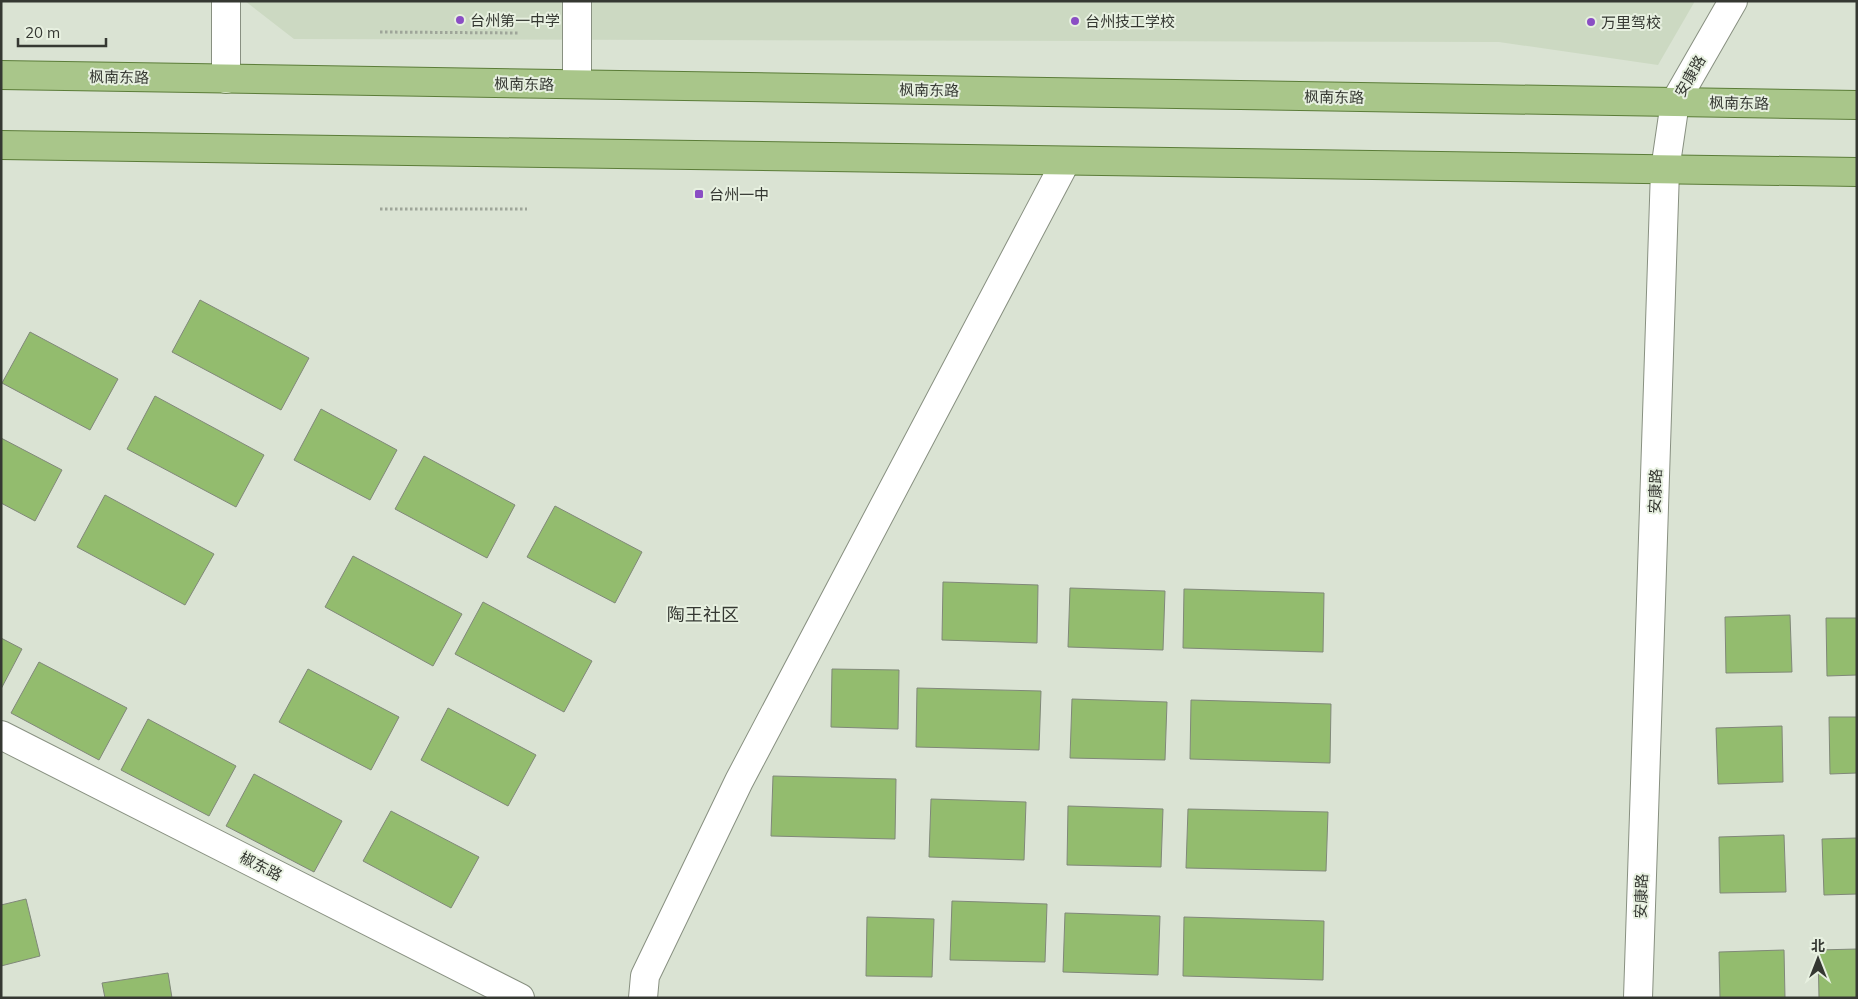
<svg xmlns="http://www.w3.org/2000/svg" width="1858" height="999" font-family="Mulish,'Noto Sans SC',sans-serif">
	<rect width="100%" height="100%" fill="#dae3d3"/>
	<!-- built -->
	<path fill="#ccd9c2" d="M245,1H1695L1658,65L1499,42L294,39Z"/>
	<!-- building -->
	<path fill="#93bc6e" stroke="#808879" d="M200,300L309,358L281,410L172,352Z
		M30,332L118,379L90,430L2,383Z
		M155,396L264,455L236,507L127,449Z
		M321,409L397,450L370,500L294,460Z
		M1,438L62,470L35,521L1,503Z
		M424,456L515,505L487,558L395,509Z
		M105,495L214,554L185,605L77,547Z
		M555,506L642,552L615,603L527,557Z
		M353,556L462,614L433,666L325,607Z
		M943,582L1038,585L1037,643L942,640Z
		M1070,588L1165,591L1163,650L1068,647Z
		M1184,589L1324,593L1323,652L1183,648Z
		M483,602L592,661L564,712L455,654Z
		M1790,615L1792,672L1726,673L1725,617Z
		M1826,618H1857V675L1827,676Z
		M1,638L22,649L1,689Z
		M39,662L127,708L99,760L11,713Z
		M308,669L399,717L371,770L279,722Z
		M832,669L899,670L898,729L831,727Z
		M917,688L1041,691L1039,750L916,747Z
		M1072,699L1167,702L1165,760L1070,758Z
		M1191,700L1331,704L1330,763L1190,759Z
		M448,708L536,755L508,806L421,760Z
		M1829,717H1857V773L1830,774Z
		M148,719L236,766L209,816L121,770Z
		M1782,726L1783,782L1718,784L1716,728Z
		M254,774L342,821L314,872L226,826Z
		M773,776L896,779L895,839L771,836Z
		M931,799L1026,802L1024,860L929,857Z
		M1068,806L1163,809L1161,867L1067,865Z
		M1188,809L1328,812L1326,871L1186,868Z
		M391,811L479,857L451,908L363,861Z
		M1784,835L1786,892L1720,893L1719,837Z
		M1857,838V894L1824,895L1822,839Z
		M26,899L40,956L1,966V905Z
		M952,901L1047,904L1045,962L950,960Z
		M1065,913L1160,916L1158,975L1063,972Z
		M867,917L934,919L932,977L866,976Z
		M1184,917L1324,921L1323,980L1183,976Z
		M1857,949V998H1819L1818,950Z
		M1784,950L1785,998H1720L1719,952Z
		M168,973L172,998H105L102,983Z"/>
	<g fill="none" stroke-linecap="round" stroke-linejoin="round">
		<defs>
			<path id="minor" d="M226,1V79
				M577,1V84
				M1,735L520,998
				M643,998L645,976L739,781L1066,161"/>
			<path id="tertiary" d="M1638,998L1665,170L1675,102L1733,1"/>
			<path id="primary" d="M1,75L1857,105
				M1,145L1857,172"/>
		</defs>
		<!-- minor casing -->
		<use href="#minor" stroke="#889081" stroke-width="30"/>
		<!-- tertiary casing -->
		<use href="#tertiary" stroke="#889081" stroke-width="30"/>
		<!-- primary casing -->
		<use href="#primary" stroke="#5b7c38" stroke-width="30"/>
		<!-- path -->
		<path stroke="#9ea599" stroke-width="3" stroke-dasharray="2.5 2.5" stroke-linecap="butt" d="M380,32L519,33
			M380,209H527"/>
		<!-- minor -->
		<use href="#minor" stroke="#fff" stroke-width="28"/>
		<!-- tertiary -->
		<use href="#tertiary" stroke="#fff" stroke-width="28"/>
		<!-- primary -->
		<use href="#primary" stroke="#a9c68a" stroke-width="28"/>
	</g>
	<!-- markers -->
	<g fill="#8a4ec4" stroke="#e7f0e0" stroke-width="2">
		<circle cx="460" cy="20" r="5"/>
		<circle cx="1075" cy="21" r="5"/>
		<circle cx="1591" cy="22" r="5"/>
		<rect x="694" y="189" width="10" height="10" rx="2.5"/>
	</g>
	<g text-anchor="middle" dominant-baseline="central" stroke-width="4" stroke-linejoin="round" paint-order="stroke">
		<!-- poi labels -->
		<g font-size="15" fill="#353832" stroke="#e7f0e0" text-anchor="start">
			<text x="470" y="20">台州第一中学</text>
			<text x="1085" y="21">台州技工学校</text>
			<text x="1601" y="22">万里驾校</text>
			<text x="709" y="194">台州一中</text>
		</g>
		<!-- street labels -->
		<g font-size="15" fill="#353832" stroke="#e7f0e0">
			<text transform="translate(1690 76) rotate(-60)">安康路</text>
			<text transform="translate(119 77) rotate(1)">枫南东路</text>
			<text transform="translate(524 84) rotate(1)">枫南东路</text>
			<text transform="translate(929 90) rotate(1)">枫南东路</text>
			<text transform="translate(1334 97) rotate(1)">枫南东路</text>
			<text transform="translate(1739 103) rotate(1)">枫南东路</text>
			<text transform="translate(1655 491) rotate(-88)">安康路</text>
			<text transform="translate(261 866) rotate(27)">椒东路</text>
			<text transform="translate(1641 896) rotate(-88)">安康路</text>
		</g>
		<!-- quarter labels -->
		<g font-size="18" fill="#353832" stroke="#e7f0e0">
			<text x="703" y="614">陶王社区</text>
		</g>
	</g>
	<!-- border -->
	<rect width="1858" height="999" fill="none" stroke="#353832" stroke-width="5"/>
	<!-- north arrow -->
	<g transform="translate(1818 959)" stroke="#e7f0e0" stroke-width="4" paint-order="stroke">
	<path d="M0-4L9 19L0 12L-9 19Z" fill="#353832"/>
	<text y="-8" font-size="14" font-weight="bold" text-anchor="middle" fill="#353832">北</text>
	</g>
	<!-- scale -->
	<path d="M18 38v8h88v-8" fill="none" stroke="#353832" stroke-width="2.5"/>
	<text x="25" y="38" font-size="15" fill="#353832" stroke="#e7f0e0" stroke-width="4" paint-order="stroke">20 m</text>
</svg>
